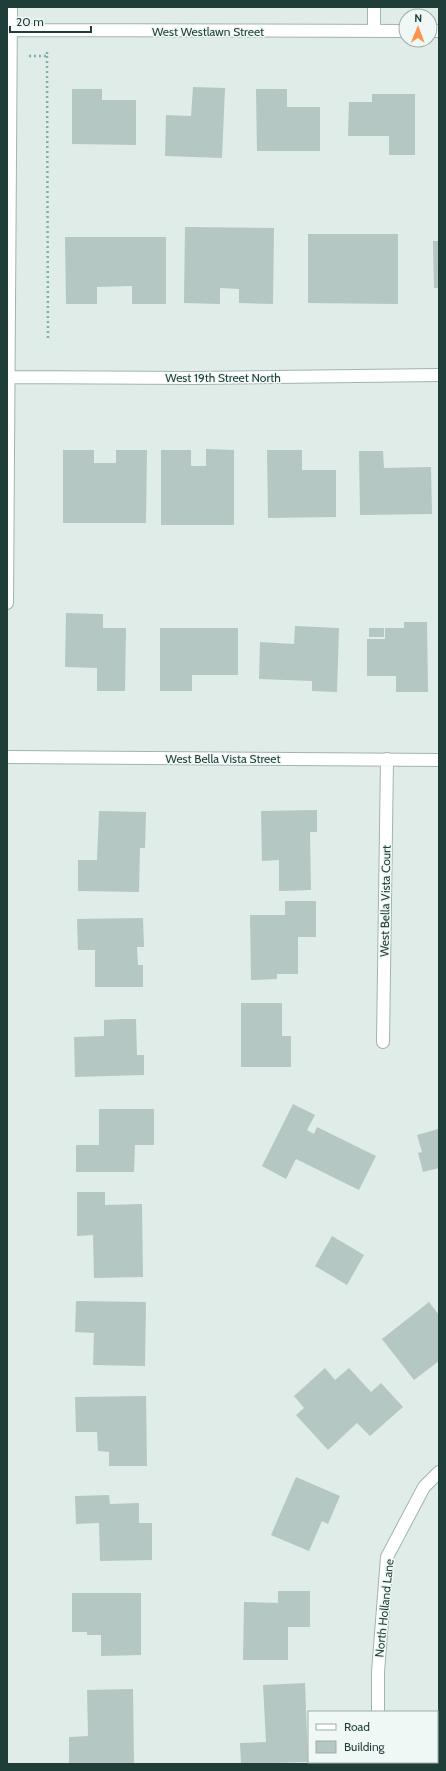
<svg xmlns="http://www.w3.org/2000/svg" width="446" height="1771" font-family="Cabin,sans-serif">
	<rect width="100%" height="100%" fill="#dfece8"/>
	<!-- building -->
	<path fill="#b5c7c2" d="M193,87L225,88L222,158L165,156L166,115L191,116Z
		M72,89H102V100H136V145L72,144Z
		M256,89H287V107H320V151H257Z
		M372,94H415V155H389V136H348L349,102H372Z
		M185,227L274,228L273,304L239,303V289L220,288V304L184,303Z
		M308,234H398V304L308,303Z
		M65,237H166V304H132V286L97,287V304H66Z
		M433,241H439V288H434Z
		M206,449L234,450V525H161V450H191V466H206Z
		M63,450H94V463H116V450H147L146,523H63Z
		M267,450H302V470H336V517L268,518Z
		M359,451H383L384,468L431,467L432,514L360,515Z
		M66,613L103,614V628H126L125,691H97V668L65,667Z
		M404,622H427L428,692H396V676H367V639H385V628H404Z
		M295,626L339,628L337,692L312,691V681L259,679L260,642L294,644Z
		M160,628H238V675H192V691H160Z
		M369,628H384V637H369Z
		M317,810V832H310L311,890L279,891V860L262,861L261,811Z
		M99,811L146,812L145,848H140L139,892L78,891V860H97Z
		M285,901H316V937H298V974H277V979L251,980L250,915H285Z
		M143,918L144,947H137L138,965H143V987H95V950H78L77,919Z
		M241,1003H282V1036H291V1067H241Z
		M124,1019H136L137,1055H144V1075L75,1077L74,1037L104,1036V1020Z
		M293,1104L315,1115L307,1130L314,1134L317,1127L376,1156L359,1190L296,1159L286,1179L262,1166Z
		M99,1109H154V1145H135L134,1172H76V1145H99Z
		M438,1129L439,1168L423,1172L418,1153L422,1152L417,1135Z
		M77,1192H105V1205L142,1204L143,1277L94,1278L93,1235L77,1236Z
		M332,1236L364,1255L347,1285L315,1266Z
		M76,1301L146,1302L145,1366L93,1365L94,1333L75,1332Z
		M429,1302L439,1315V1361L414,1380L382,1339Z
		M325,1368L335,1380L349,1368L371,1392L381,1383L403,1407L370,1436L357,1423L328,1450L296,1415L304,1408L294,1396Z
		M146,1396L147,1466H109V1452L98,1451L97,1432H76L75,1397Z
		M296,1477L340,1496L328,1524L322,1521L309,1551L271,1535Z
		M109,1495L110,1504L139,1503V1523H152V1560L100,1561L99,1523L76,1524L75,1496Z
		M278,1591H310V1627H288V1660H243L244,1602L278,1603Z
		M72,1593H141V1655L101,1656V1635H87V1632H72Z
		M305,1683L308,1762L241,1764L240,1743L266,1742L263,1685Z
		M133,1689L134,1764H69V1737L88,1736L87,1690Z"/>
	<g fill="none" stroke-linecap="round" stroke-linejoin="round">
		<defs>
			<path id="minor" d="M374,7V31
				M7,30L406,31
				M430,31H439
				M7,377L193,378L439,375
				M7,603L11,7
				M7,757L439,760
				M383,1042L387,759
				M378,1712V1672L387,1557L424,1487L439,1472
				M380,1762V1764"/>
		</defs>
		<!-- minor casing -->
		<use href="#minor" stroke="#a2b4b0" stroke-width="14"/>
		<!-- path -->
		<path stroke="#7db2aa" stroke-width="2.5" stroke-dasharray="2 3" stroke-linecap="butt" d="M29,56H47V49
			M47,56L48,341"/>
		<!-- minor -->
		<use href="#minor" stroke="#fff" stroke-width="12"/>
	</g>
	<g text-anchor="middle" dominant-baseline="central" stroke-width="3" stroke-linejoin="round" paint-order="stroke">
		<!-- street labels -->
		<g font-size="12" fill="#1f3e3a" stroke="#f0f8f5">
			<text x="208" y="31">West Westlawn Street</text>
			<text x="223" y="377">West 19th Street North</text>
			<text x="223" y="758">West Bella Vista Street</text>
			<text transform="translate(385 901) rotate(-89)">West Bella Vista Court</text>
			<text transform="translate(384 1608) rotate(-84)">North Holland Lane</text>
		</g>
	</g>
	<!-- border -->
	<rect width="446" height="1771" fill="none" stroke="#1f3e3a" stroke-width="16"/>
	<!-- legend -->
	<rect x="308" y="1711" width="130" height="52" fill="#f0f8f5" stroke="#9caeaa"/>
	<rect x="316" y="1724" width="20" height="6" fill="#ffffff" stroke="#9caeaa"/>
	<text x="344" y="1731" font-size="12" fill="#1f3e3a">Road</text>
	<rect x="316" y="1741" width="20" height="12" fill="#b5c7c2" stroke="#9caeaa"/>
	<text x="344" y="1751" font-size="12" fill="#1f3e3a">Building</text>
	<!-- north arrow -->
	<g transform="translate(418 28) rotate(1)"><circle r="19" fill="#f0f8f5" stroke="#9caeaa"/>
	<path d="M0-3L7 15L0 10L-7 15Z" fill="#fe934c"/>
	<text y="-6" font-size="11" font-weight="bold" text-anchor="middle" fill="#1f3e3a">N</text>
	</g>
	<!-- scale -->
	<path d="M10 26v6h81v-6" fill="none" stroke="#1f3e3a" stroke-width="2"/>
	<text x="16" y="26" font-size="12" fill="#1f3e3a" stroke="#f0f8f5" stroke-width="3" paint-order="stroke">20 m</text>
</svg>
